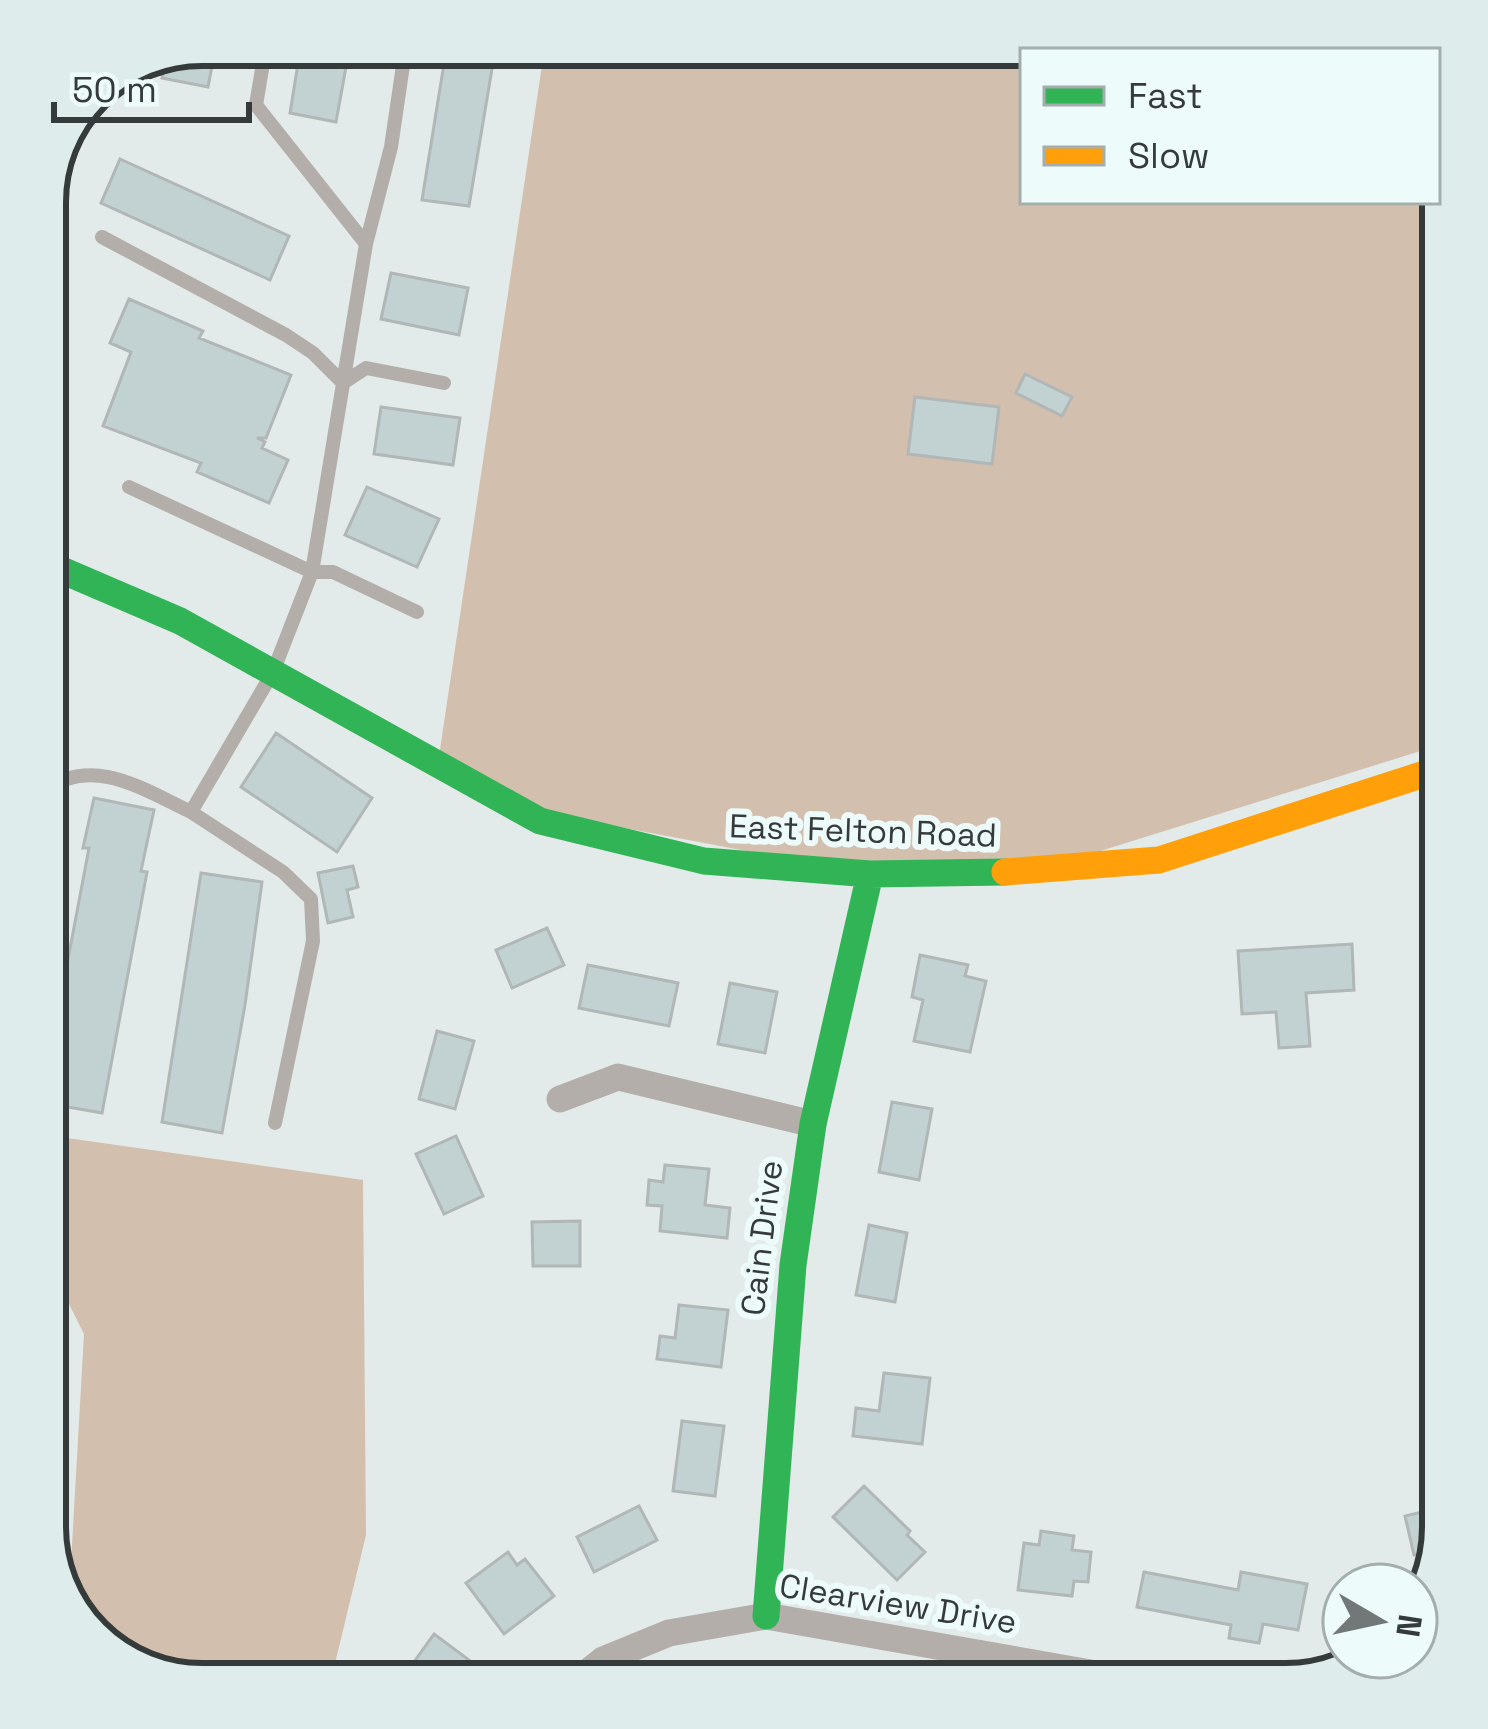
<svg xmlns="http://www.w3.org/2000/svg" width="1488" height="1729" font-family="'Space Grotesk',sans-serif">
	<rect width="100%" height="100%" fill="#e3eaea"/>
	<!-- forest -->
	<path fill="#d3bfae" d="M545,45H1296L1307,51H1023V201H1437V183L1443,201V744L1065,862L870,874L555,815L438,763Z
		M45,1130L67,1138L363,1180L366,1535L330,1684C244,1684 103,1700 69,1598L84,1334L45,1256Z"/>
	<!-- building -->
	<path fill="#c2d2d2" stroke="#b1b6b6" stroke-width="3" d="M202,45H216L208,87L162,78L166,59Z
		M301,45H350L336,122L290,113Z
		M447,45H496L469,206L422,200Z
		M120,159L289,236L270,280L101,203Z
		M391,273L468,288L459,335L381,319Z
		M129,299L203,331L199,338L291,375L266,438H257L265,442L262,448L288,460L269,503L197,472L201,463L103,426L131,352L110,343Z
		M1025,374L1072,397L1062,416L1016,393Z
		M915,397L999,407L992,464L908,454Z
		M381,407L460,418L453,465L374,454Z
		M367,487L439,519L417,567L345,535Z
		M276,733L372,798L337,852L241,787Z
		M94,798L154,810L141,871L147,872L102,1113L45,1103V1081L89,848H83Z
		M353,866L358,887L347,890L353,917L328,923L318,873Z
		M201,873L262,882L245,1005L222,1133L162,1122Z
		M547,928L564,965L512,988L496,950Z
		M1352,944L1354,990L1306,993L1310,1046L1279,1048L1276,1012L1242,1014L1238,951Z
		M920,955L968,965L965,976L986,981L970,1052L914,1041L923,1000L912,997Z
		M588,965L678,983L669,1026L579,1008Z
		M730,983L777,992L765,1053L718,1044Z
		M437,1031L474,1041L455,1109L419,1099Z
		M892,1102L932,1109L919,1180L879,1172Z
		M456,1136L483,1196L444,1214L416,1154Z
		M665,1165L709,1169L705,1205L730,1208L727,1238L660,1231L662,1206L647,1205L649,1180L663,1182Z
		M580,1221V1266H533L532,1222Z
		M869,1225L907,1233L895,1302L856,1295Z
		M679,1305L728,1310L721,1367L657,1359L660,1336L675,1338Z
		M884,1373L930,1378L922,1444L853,1436L856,1408L879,1411Z
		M682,1421L724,1426L715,1496L673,1491Z
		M864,1486L910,1531L907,1535L925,1552L897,1580L833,1517Z
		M639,1506L657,1540L594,1572L577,1537Z
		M1443,1507L1438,1549L1414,1555L1405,1516Z
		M1041,1531L1074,1536L1072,1550L1091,1552L1088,1582L1074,1581L1072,1596L1018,1590L1024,1543L1039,1545Z
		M508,1552L517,1565L525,1559L554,1596L504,1634L466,1583Z
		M1144,1572L1238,1590L1241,1572L1307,1584L1298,1630L1263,1624L1259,1643L1229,1638L1231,1625L1137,1607Z
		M434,1634L469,1660L452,1684H398Z"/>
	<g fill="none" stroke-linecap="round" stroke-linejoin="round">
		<!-- lane -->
		<path stroke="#b3aeaa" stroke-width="14" d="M266,45L256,105L366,244
			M102,237L286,335L313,353L343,383L366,368L444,383
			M129,487L312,572H333L417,612
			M45,790C94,755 144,790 191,812L273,672L312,572L366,244L391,147L406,45
			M191,812L283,872L311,899L313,941L275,1123"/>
		<!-- street -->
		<path stroke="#b3aeaa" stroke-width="27" d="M560,1099L618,1077L813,1124
			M573,1684L603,1660L669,1633L766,1616L1153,1684"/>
		<!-- fast -->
		<path stroke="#30b455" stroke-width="27" d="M45,563L180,621L540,821L704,861L870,874L1005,872
			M766,1616L793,1265L813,1124L870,874"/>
		<!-- slow -->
		<path stroke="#ff9f0a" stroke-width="27" d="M1005,872L1159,860L1443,768"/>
	</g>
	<g text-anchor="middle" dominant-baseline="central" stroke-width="12" stroke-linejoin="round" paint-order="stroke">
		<!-- street labels -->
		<g font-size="33" fill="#353b3a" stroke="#edfbfa">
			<text transform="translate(863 831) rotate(2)">East Felton Road</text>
			<text transform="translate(762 1238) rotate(-83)">Cain Drive</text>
			<text transform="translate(898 1604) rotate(9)">Clearview Drive</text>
		</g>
	</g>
	<!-- crop -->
	<path d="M0 0H1488V1729H0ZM202 66H1286A136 136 0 0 1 1422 202V1527A136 136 0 0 1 1286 1663H202A136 136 0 0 1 66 1527V202A136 136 0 0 1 202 66Z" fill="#deeceb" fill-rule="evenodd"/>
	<path fill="none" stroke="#353b3a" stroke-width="6" d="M202 66H1286A136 136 0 0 1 1422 202V1527A136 136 0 0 1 1286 1663H202A136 136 0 0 1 66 1527V202A136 136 0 0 1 202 66Z"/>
	<!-- legend -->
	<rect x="1020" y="48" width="420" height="156" fill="#edfbfa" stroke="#a3aead" stroke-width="3"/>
	<rect x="1044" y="87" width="60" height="18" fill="#30b455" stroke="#a3aead" stroke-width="3"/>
	<text x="1128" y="108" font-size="36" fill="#353b3a">Fast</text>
	<rect x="1044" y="147" width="60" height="18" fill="#ff9f0a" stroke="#a3aead" stroke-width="3"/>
	<text x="1128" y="168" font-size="36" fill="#353b3a">Slow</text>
	<!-- north arrow -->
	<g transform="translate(1380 1621) rotate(99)"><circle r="57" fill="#edfbfa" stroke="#a3aead" stroke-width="3"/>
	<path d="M0-9L21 45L0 30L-21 45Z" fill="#727878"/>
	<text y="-18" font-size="33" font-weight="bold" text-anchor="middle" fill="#353b3a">N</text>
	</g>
	<!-- scale -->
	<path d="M54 102v18h195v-18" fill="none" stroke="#353b3a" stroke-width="6"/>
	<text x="72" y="102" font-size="36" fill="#353b3a" stroke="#edfbfa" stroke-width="9" paint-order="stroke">50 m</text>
</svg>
